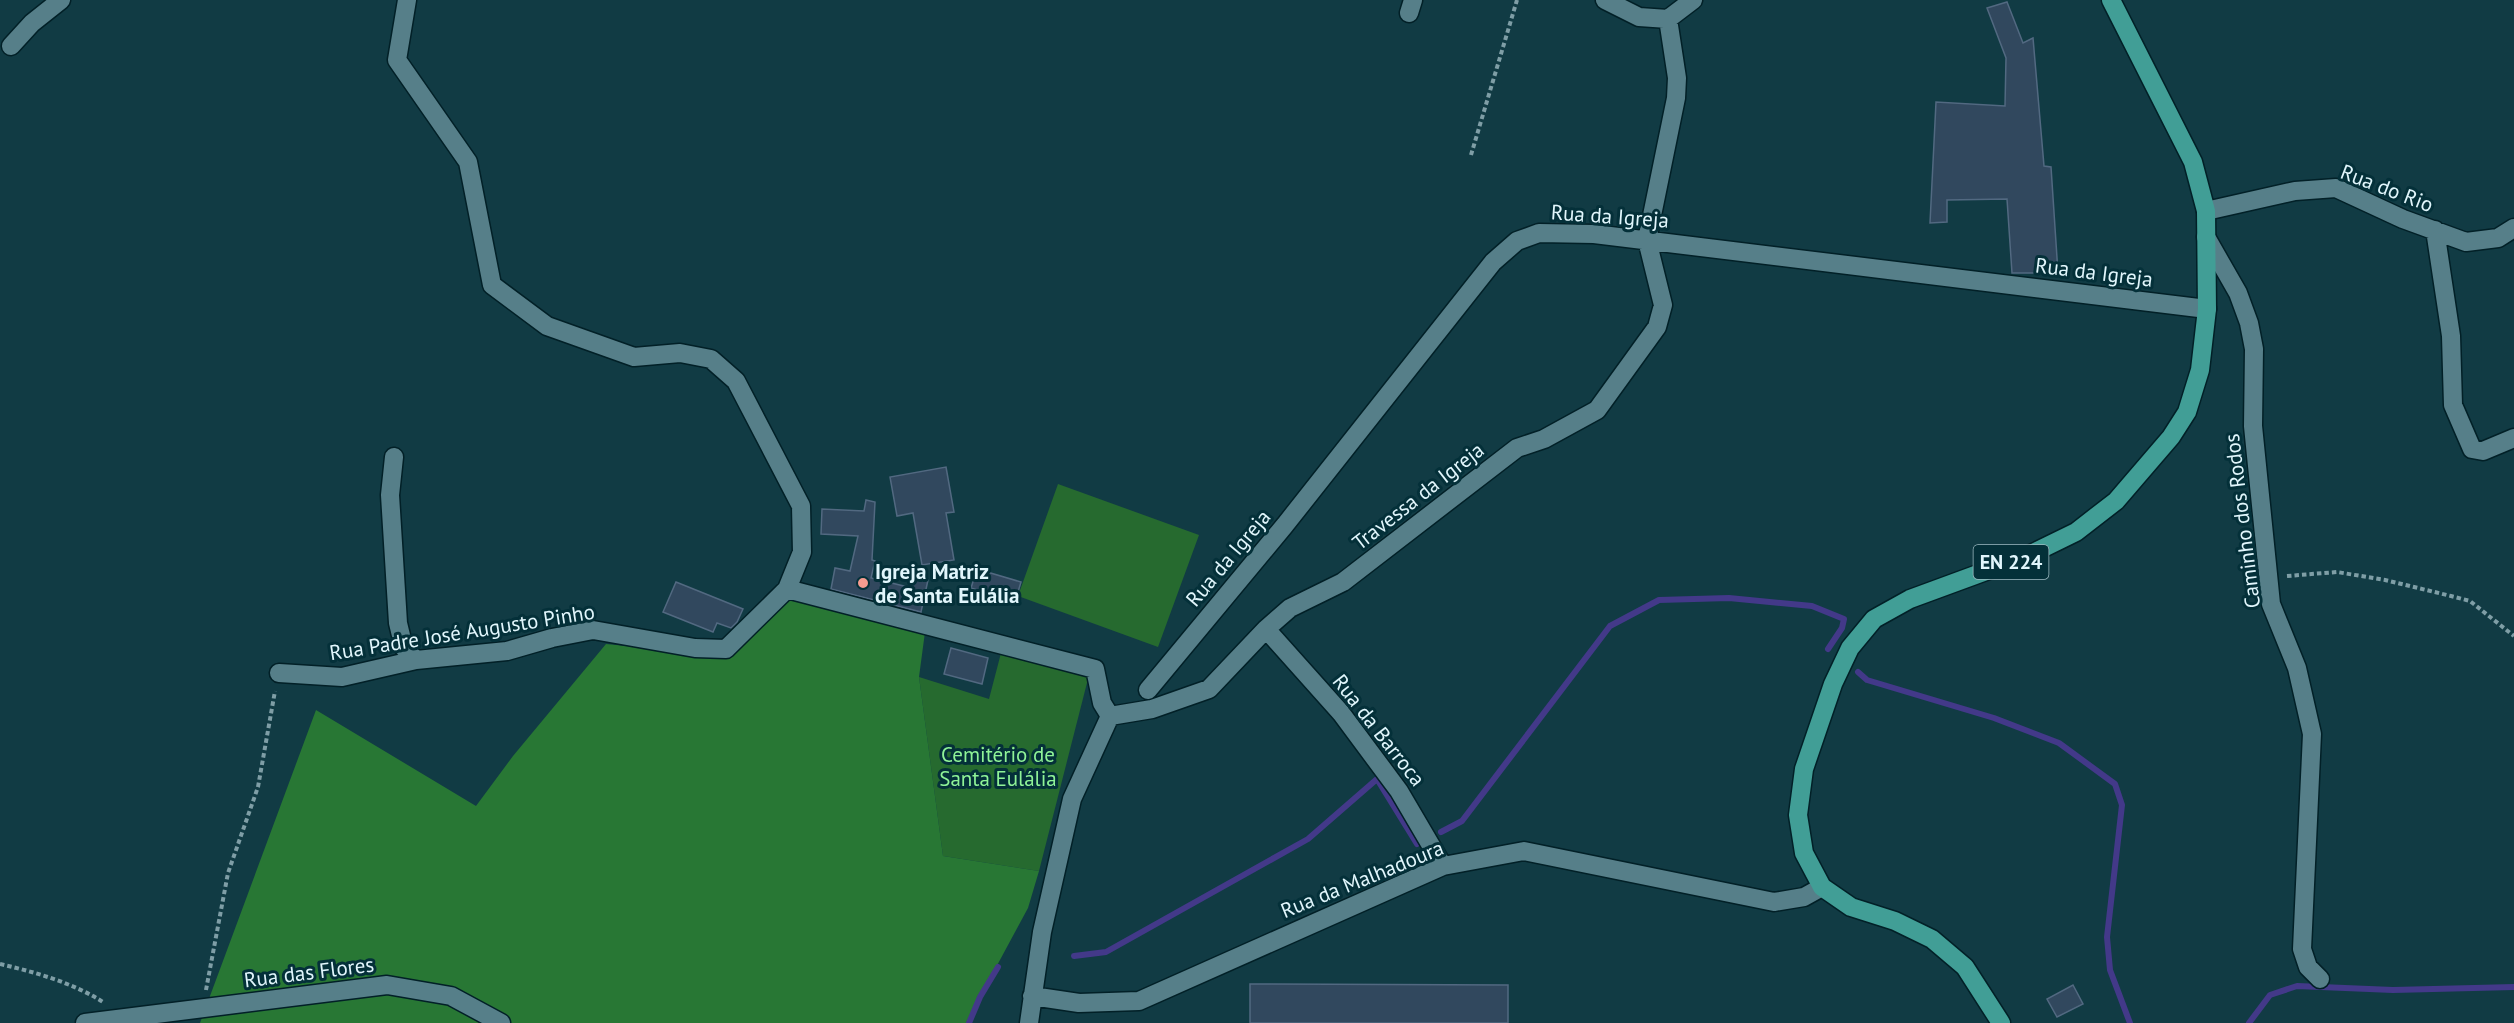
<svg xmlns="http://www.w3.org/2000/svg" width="2514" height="1023" font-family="'PT Sans',sans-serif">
	<rect width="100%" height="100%" fill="#113b44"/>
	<!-- green -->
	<path fill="#266a2f" d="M1058,484L1199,535L1158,647L1018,596Z
		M1001,653L1089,675L1039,871L943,856L919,677L989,699Z"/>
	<!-- forest -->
	<path fill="#287734" d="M786,597L925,632L919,677L943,856L1039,871L1028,908L966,1023H200L316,710L476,806L513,756L606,644L727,656Z"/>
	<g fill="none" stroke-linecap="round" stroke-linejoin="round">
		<!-- stream -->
		<path stroke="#433989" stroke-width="6" d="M1858,672L1867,680L1994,718L2059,743L2115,784L2122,805L2107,937L2110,970L2130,1023
			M1441,832L1462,821L1610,626L1659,600L1729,598L1812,606L1844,619L1842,628L1828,649
			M1074,956L1106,952L1308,839L1377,779L1417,844
			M969,1023L980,997L998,967
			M2249,1023L2270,995L2297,986L2393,990L2514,987"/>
	</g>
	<!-- building -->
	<path fill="#31485e" stroke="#526981" stroke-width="1.5" d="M2007,2L2023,43L2033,38L2044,166L2051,167L2058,273H2012L2007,199L1947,200V222L1930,223L1936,102L2005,106L2006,58L1987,8Z
		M946,467L954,512L946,513L954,560L922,565L913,513L897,516L890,477Z
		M866,500L875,502L872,560L875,561L871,578L908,587L911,576L928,580L921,612L831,589L835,568L850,571L858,536L821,534L822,509L864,511Z
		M977,569L1021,582L1015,602L971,588Z
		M676,582L743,609L737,622L731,628L717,623L713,632L663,612Z
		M951,648L988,658L982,684L944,674Z
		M1250,984L1508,985V1023H1250Z
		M2073,985L2083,1004L2057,1017L2047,999Z"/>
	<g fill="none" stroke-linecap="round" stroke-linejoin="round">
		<defs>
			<path id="minor" d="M1605,0L1639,17L1668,19L1693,0
				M1409,13L1413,0
				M11,46L32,23L61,0
				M2206,211L2295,191L2336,188L2403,219L2466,242L2498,238L2514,228
				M2435,230L2451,336L2453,405L2472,449L2483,451L2514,438
				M2206,237L2238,293L2249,323L2254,349L2253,426L2271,604L2297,668L2312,734L2302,949L2308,967L2320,979
				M394,457L390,495L398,623L404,648L416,660
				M787,589L1095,669L1102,703L1110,716
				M1266,629L1341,713L1399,791L1443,866
				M279,673L342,677L416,660L507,651L552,638L593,630L695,648L726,649L787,589L802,552L801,506L736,381L711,359L680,353L634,357L547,326L492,285L468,162L397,60L407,0
				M1148,690L1285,525L1493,262L1517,241L1539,233L1594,234L2207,309
				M1110,716L1152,709L1209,689L1266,629L1290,608L1343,582L1517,448L1544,439L1597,410L1657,327L1663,305L1647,240L1676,98L1677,78L1668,19
				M1032,996L1079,1003L1139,1001L1443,866L1524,851L1774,902L1804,897L1822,887
				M85,1023L387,985L451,996L501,1023
				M1029,1023L1042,932L1072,799L1110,716"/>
			<path id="major" d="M2001,1023L1965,967L1932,939L1895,921L1851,907L1822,887L1804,853L1798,815L1804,769L1833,684L1850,648L1874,619L1910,599L2027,556L2076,532L2116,501L2171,437L2187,412L2200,370L2207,309L2206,211L2193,162L2111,0"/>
		</defs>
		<!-- minor casing -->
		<use href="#minor" stroke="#022027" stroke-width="21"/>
		<!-- major casing -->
		<use href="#major" stroke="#022027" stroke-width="21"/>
		<!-- path -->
		<path stroke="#7f9ea6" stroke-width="4" stroke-dasharray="4.5 3" stroke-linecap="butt" d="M1471,155L1517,0
			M2287,576L2337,572L2385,580L2451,596L2470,601L2514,636
			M0,964C35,972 73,983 103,1002
			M206,990L228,873L258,787L275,691"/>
		<!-- minor -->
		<use href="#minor" stroke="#567f89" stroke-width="18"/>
		<!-- major -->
		<use href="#major" stroke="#419e96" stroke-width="18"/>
	</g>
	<!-- markers -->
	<circle fill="#f59c90" stroke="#043039" stroke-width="2" cx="863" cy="583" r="6"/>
	<g text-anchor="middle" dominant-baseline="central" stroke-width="6" stroke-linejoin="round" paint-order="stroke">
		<!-- shield labels -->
		<rect fill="#043039" stroke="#9fbbc2" stroke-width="1.5" x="1973.5" y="545" width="75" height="34" rx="4.5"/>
		<g font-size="20" font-weight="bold" fill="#e1f6fc">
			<text x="2011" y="562">EN 224</text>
		</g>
		<!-- street labels -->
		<g font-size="21" fill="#e1f6fc" stroke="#043039">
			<text transform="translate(2387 188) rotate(21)">Rua do Rio</text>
			<text transform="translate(1610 216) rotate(4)">Rua da Igreja</text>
			<text transform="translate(2094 272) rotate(7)">Rua da Igreja</text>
			<text transform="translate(1418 496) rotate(-38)">Travessa da Igreja</text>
			<text transform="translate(2242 521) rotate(-97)">Caminho dos Rodos</text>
			<text transform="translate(1228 558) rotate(-50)">Rua da Igreja</text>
			<text transform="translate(462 632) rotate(-9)">Rua Padre José Augusto Pinho</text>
			<text transform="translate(1379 730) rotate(52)">Rua da Barroca</text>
			<text transform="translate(1362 879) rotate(-22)">Rua da Malhadoura</text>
			<text transform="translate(309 972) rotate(-7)">Rua das Flores</text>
		</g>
		<!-- poi labels -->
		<g font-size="21" font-weight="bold" fill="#e1f6fc" stroke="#043039" text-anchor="start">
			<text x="875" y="571">Igreja Matriz<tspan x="875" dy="24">de Santa Eulália</tspan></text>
		</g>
		<!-- park labels -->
		<g font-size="21" fill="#8ff397" stroke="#043039">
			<text x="998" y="754">Cemitério de<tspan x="998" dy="24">Santa Eulália</tspan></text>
		</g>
	</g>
</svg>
